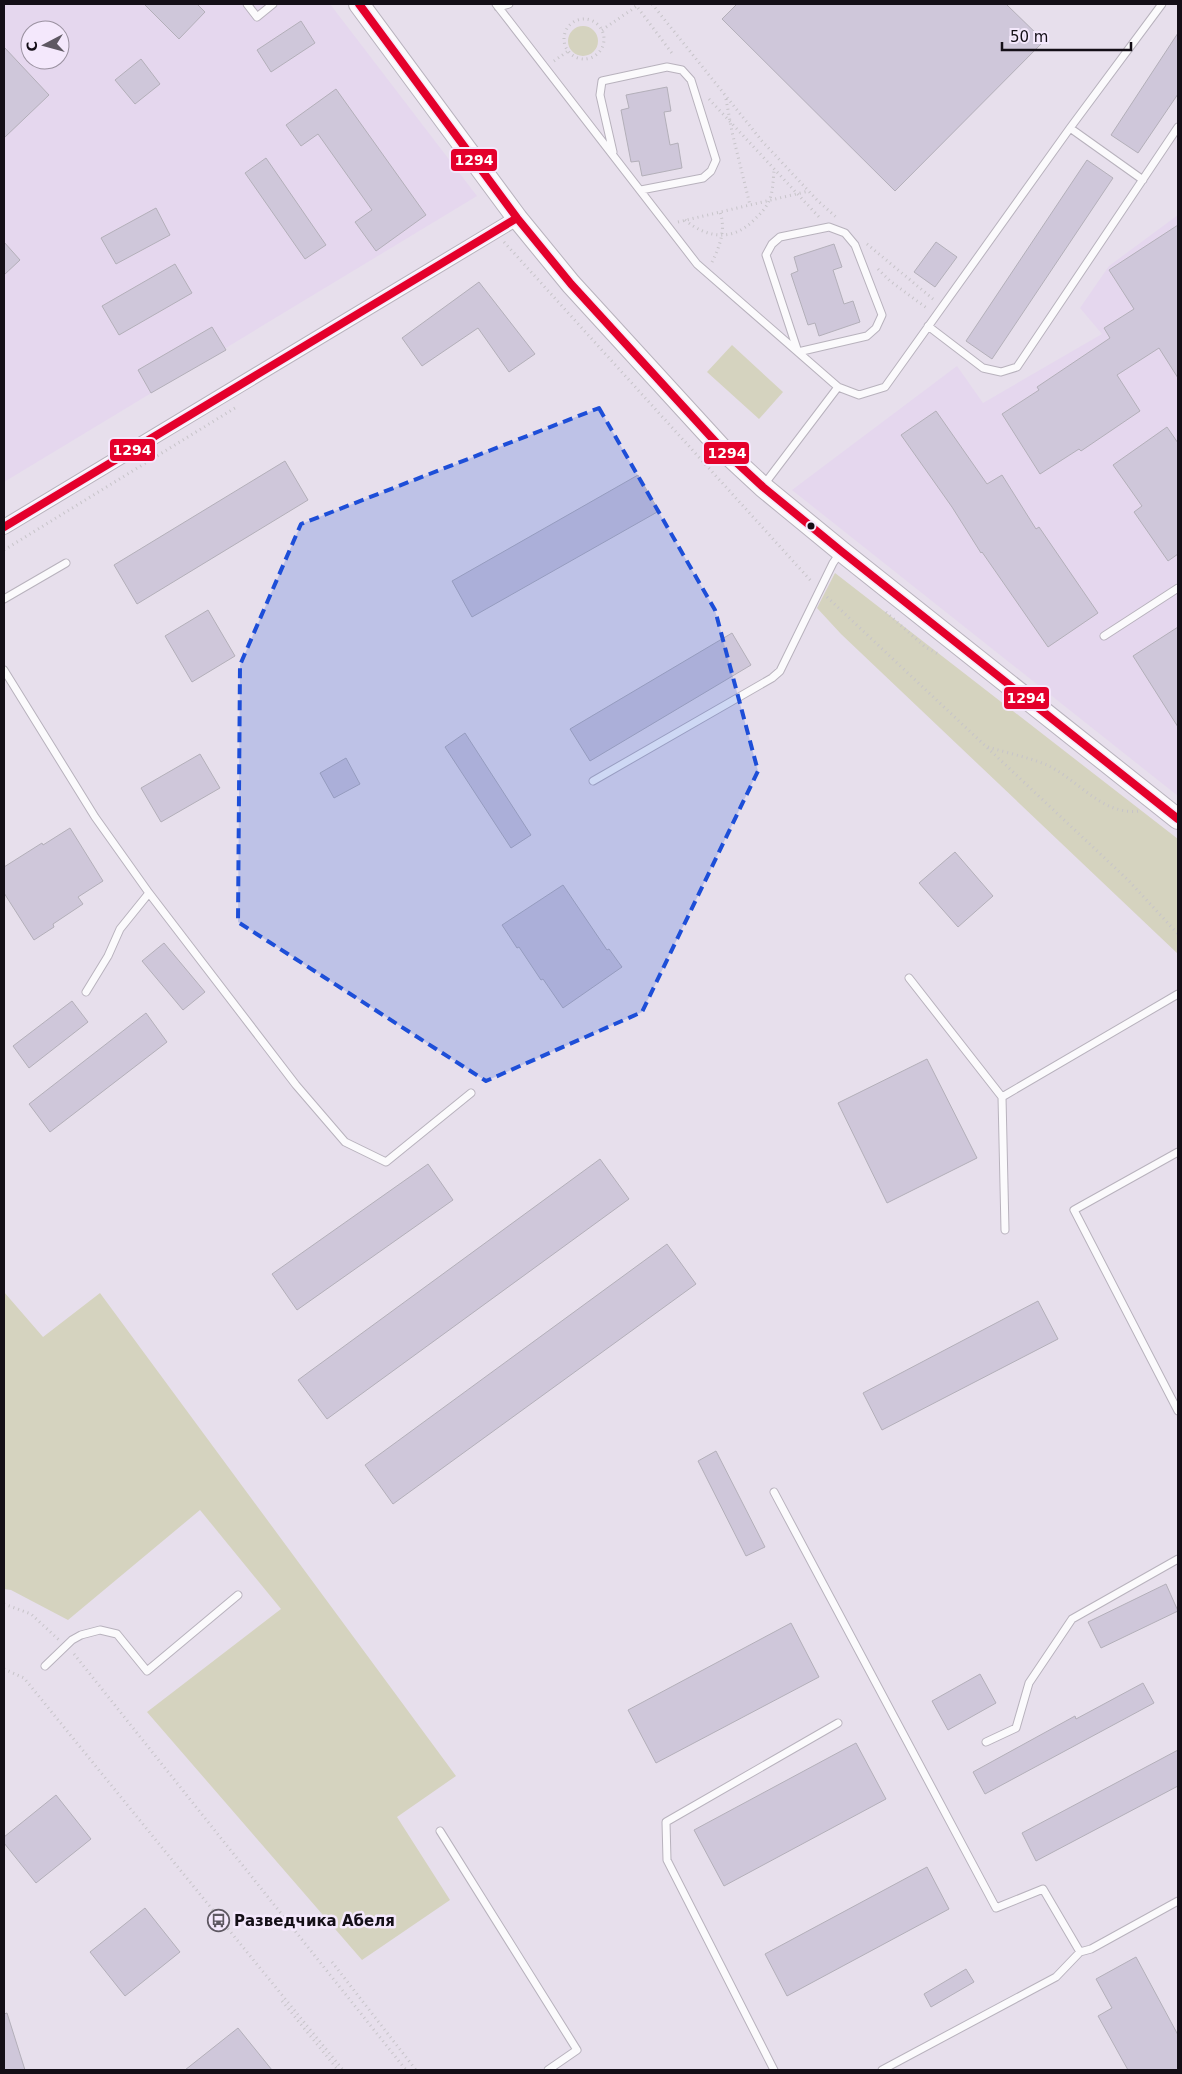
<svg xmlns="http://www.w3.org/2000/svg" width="1182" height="2074" font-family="'DejaVu Sans',sans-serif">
	<rect width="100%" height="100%" fill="#e7dfec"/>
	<!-- built -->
	<path fill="#e5d7ee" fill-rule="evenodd" d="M4,4H330L477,196L4,482ZM30,30H60V60H30Z
		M1178,215V796L792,490L957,366L983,403L1102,334L1080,308L1109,266Z"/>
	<!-- green -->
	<path fill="#d5d3bf" d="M568 41a15 15 0 1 1 30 0a15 15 0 1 1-30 0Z
		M732,345L783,392L759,419L707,372Z
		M835,573L1178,839V954L841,634L817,608Z
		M4,1292L43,1337L100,1293L456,1776L397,1817L450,1900L362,1960L147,1712L281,1609L200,1510L68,1620L11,1590L4,1589Z"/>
	<!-- building -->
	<path fill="#cfc7da" stroke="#b3afb9" d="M144,4H197L205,12L179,39Z
		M737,4H1006L1044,41L895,191L722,19Z
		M301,21L315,43L271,72L257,50Z
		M1178,33V94L1138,153L1111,135Z
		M4,47L49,95L4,138Z
		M141,59L160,84L135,104L115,80Z
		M667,87L671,111L664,112L670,145L678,143L682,168L642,176L639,161L631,162L621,110L629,108L626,95Z
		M336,89L426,215L376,251L355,222L372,210L318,134L301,146L286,125Z
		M266,158L326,245L305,259L245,173Z
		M1087,160L1113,178L992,359L966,341Z
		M156,208L170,235L116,264L101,238Z
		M1178,225V378L1159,348L1117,375L1140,411L1081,451L1079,449L1040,474L1002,414L1039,390L1037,387L1110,338L1104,328L1134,309L1109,270Z
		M4,242L20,260L4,275Z
		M936,242L957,257L935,287L914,272Z
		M834,244L842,267L833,270L844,304L853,301L860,322L819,336L815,323L808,325L791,274L798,271L794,257Z
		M175,264L192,293L119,335L102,306Z
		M479,282L535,354L509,372L478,328L422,366L402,338Z
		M212,327L226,350L151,393L138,370Z
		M936,411L987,484L1002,475L1036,529L1039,527L1098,613L1048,647L982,552L981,553L952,507L901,435Z
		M1167,427L1178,443V554L1168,561L1134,512L1142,506L1113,465Z
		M285,461L308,500L137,604L114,565Z
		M638,475L659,511L472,617L452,581Z
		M208,610L235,656L192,682L165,636Z
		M1178,627V727L1133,656Z
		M732,633L751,665L590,761L570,729Z
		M465,733L531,835L511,848L445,747Z
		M200,754L220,788L161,822L141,788Z
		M346,758L360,784L334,798L320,773Z
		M70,828L103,881L78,897L83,904L53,924L54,927L34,940L4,893V867L42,843L43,845Z
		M955,852L993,896L958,927L919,883Z
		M563,885L607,950L609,949L622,967L563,1008L543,979L541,980L519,947L517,948L502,925Z
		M164,943L205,992L183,1010L142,961Z
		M72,1001L88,1022L29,1068L13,1046Z
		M146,1013L167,1042L50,1132L29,1104Z
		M927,1059L977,1158L887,1203L838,1103Z
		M600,1159L629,1199L327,1419L298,1380Z
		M428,1164L453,1200L297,1310L272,1274Z
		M667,1244L696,1284L393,1504L365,1465Z
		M1038,1301L1058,1339L882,1430L863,1393Z
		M716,1451L765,1547L746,1556L698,1461Z
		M1166,1584L1178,1611L1101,1648L1088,1622Z
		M791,1623L819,1677L656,1763L628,1710Z
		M980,1674L996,1703L948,1730L932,1701Z
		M1143,1683L1154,1703L985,1794L973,1772L1075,1716L1076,1719Z
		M856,1743L886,1799L724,1886L694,1830Z
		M1178,1750V1786L1036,1861L1022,1833Z
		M56,1795L91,1839L36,1883L4,1843V1837Z
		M927,1867L949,1909L787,1996L765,1954Z
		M145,1908L180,1952L125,1996L90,1952Z
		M1136,1957L1178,2035V2070H1128L1098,2016L1112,2008L1096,1979Z
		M966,1969L974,1982L931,2007L924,1994Z
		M7,2013L25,2070H4V2014Z
		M238,2028L272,2070H185Z"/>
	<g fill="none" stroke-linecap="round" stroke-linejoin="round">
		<defs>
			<path id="lane" d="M247,4L257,17L273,4
				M496,4L697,264L838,387L859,395L885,387L1070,128L1162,4
				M497,4L498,7L509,4
				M1070,128L1143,180
				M613,152L600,95L602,81L667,67L682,70L691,80L716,160L711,171L703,178L641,190
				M829,227L845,233L855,245L882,315L876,328L867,336L798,352L766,255L772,244L780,237Z
				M928,326L983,368L1001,372L1017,367L1178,127
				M763,486L838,387
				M4,599L66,563
				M1104,636L1178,588
				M4,670L95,817L149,893L296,1085L345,1142L386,1162L471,1093
				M593,781L772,678L780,671L833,563L840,553
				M909,978L1002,1097
				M86,992L108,956L120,929L149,893
				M1178,1152L1074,1210L1178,1411
				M1005,1230L1002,1097L1178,994
				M774,1492L996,1908L1043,1889L1080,1952L1091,1949L1178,1901
				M45,1666L72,1640L81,1635L100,1630L117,1634L147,1671L238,1595
				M986,1742L1016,1728L1029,1683L1072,1619L1178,1559
				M440,1831L577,2050L548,2070
				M774,2070L667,1860L666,1822L838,1723
				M882,2070L1056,1977L1080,1952"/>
			<path id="street" d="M4,527L517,218"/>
			<path id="secondary" d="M359,4L517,218L571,284L722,449L763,487L841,551L1178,819"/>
		</defs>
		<!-- lane casing -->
		<use href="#lane" stroke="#b8b2bd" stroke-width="9"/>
		<!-- street casing -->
		<use href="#street" stroke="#b8b2bd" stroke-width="16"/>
		<!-- secondary casing -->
		<use href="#secondary" stroke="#b8b2bd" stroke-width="22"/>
		<!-- path -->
		<path stroke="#c7c4c9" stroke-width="3" stroke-dasharray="1 4" stroke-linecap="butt" d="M635,4L674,56
			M652,4L762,141L817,200L836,217
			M564 39a20 20 0 1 1 40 0a20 20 0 1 1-40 0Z
			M602,30L637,6
			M554,61L568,51
			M709,99L819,217
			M726,99L732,132L750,205
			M685,220C708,239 733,241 754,220C760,214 766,208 769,201C773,193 773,180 774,171
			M678,222L809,191
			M504,242L812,582
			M867,244L933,299
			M712,262C720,246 726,229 720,212
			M878,269L890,281L928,309
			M4,550L235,408
			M827,597L1128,880L1178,934
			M886,612L925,647L940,655
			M988,747C1007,753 1028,757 1047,765C1079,780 1102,816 1140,811
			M4,1604L31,1614L59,1640
			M74,1654L406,2070
			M4,1669L24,1678L343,2070
			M332,1962L416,2070
			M282,2001L338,2070"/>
		<!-- lane -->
		<use href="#lane" stroke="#fbfafc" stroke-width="7"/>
		<!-- street -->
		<use href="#street" stroke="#fbfafc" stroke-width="14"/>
		<!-- secondary -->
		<use href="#secondary" stroke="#fbfafc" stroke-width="20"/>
		<defs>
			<path id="bus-1" d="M359,4L517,218L571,284L722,449L763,487L841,551L1178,819
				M4,527L517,218"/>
		</defs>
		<!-- bus-1 casing -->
		<use href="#bus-1" stroke="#f4e8fc" stroke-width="11"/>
		<!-- bus-1 -->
		<use href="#bus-1" stroke="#e4002b" stroke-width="8"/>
	</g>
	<!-- marked area -->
	<path fill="#1d4ed8" fill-opacity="0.2" stroke="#1d4ed8" stroke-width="4" stroke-dasharray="10 6" stroke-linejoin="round" d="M599,408L715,610L758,771L642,1012L486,1081L238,922L240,665L301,524Z"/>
	<!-- icons -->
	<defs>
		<symbol id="bus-ring" viewBox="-11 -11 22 22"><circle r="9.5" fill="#f4e8fc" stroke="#5e5862" stroke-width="1.5"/><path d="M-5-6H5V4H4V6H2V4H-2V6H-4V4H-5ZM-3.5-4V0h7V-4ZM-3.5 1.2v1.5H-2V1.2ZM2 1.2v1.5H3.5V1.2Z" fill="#5e5862"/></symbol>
	</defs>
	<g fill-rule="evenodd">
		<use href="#bus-ring" x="206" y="1908" width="25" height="25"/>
	</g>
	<!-- markers -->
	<circle fill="#140f17" stroke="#f4e8fc" stroke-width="2" cx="811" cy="526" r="4.5"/>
	<g text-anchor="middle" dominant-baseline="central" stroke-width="5" stroke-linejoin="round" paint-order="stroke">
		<!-- poi labels -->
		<g font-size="15" font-weight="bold" fill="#140f17" stroke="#f4e8fc" text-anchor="start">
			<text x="234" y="1921">Разведчика Абеля</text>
		</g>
	</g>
	<g stroke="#f4e8fc" stroke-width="2">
		<rect x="450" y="148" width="48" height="24" rx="5" fill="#e4002b"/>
		<rect x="109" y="438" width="47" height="24" rx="5" fill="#e4002b"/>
		<rect x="703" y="441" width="47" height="24" rx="5" fill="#e4002b"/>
		<rect x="1003" y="686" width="47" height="24" rx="5" fill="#e4002b"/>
	</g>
	<g font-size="14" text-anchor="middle" font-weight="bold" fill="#fff">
		<text x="474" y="165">1294</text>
		<text x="132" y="455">1294</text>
		<text x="727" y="458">1294</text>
		<text x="1026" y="703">1294</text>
	</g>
	<!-- border -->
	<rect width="1182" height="2074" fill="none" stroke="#140f17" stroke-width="10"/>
	<!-- north arrow -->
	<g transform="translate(45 45) rotate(264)"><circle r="24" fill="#f4e8fc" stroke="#9a91a0"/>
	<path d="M0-4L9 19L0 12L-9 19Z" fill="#5e5862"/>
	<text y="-8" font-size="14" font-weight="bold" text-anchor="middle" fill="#140f17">С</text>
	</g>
	<!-- scale -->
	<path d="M1002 42v8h129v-8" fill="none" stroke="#140f17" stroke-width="2.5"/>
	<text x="1010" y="42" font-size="15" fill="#140f17" stroke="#f4e8fc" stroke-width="4" paint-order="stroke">50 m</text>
</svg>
